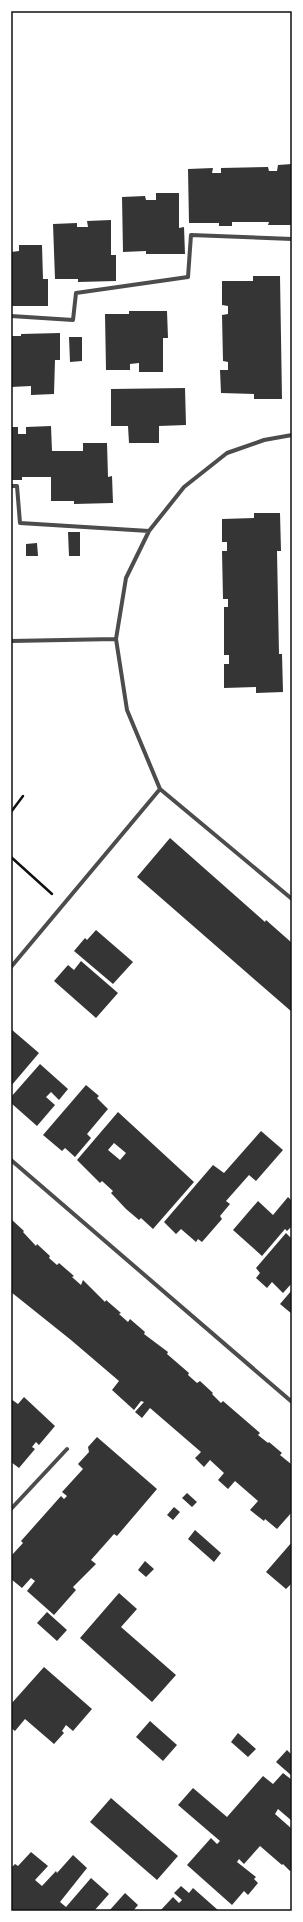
<svg xmlns="http://www.w3.org/2000/svg" width="303" height="1922" font-family="Raleway,sans-serif">
	<rect width="100%" height="100%" fill="#fff"/>
	<!-- building -->
	<path fill="#353535" fill-rule="evenodd" d="M292,164V225H268L269,222H232V226H219V223H189L188,169L213,168L212,173H221V168L268,167L269,171H277L278,165Z
		M156,193H179V228L184,227L185,254H146V251L123,252L122,197L145,196L146,200H156Z
		M111,220V255H116V281L78,282V279H55L53,224L77,223V227H88L87,221Z
		M19,245H42L43,279H48V306H11V252L19,251Z
		M253,276H280L282,399H254V394L221,393L220,370H228V362L223,361L222,315L228,314V306L222,305V281H253Z
		M129,311H167L168,338H163V372H139V363L130,364V370H106L105,314H129Z
		M60,333V360H55L54,394L31,395V386L11,387V336H21V334Z
		M69,337H82V361L70,362Z
		M185,388L186,425L159,426V443H129L128,426H111V389Z
		M51,426L52,451H83V443H107L108,477L112,476L113,503L74,504V501H51V477H22V480H11V427H18V434H26V427Z
		M254,513H280L281,551H277L279,654H282L283,692L256,693V687L224,688V664H229V655H224V607H228V599H223L222,551H227V542H222V519L254,518Z
		M68,532H80V556H69Z
		M37,543L38,556H26V544Z
		M170,838L265,922L266,920L292,943V1012L137,877Z
		M96,930L133,962L113,984L74,951L85,938L87,940Z
		M81,961L118,993L96,1018L54,981L68,965L74,970Z
		M11,1029L39,1053L11,1086Z
		M40,1064L68,1089L59,1100L51,1092L46,1097L55,1105L37,1126L11,1103V1097Z
		M86,1085L99,1096L97,1098L108,1109L87,1134L91,1138L75,1157L65,1148L62,1151L43,1135Z
		M118,1112L194,1182L153,1229L141,1218L139,1220L126,1209L111,1193L113,1191L102,1181L100,1183L77,1160ZM114,1143L126,1153L120,1160L108,1150Z
		M261,1131L283,1150L256,1181L249,1175L226,1201L230,1204L220,1216L222,1219L202,1242L198,1239L196,1242L181,1229L176,1234L164,1222L213,1165L224,1173Z
		M288,1197L292,1201V1226L287,1231L285,1229L262,1256L233,1230L258,1201L273,1215Z
		M11,1219L24,1231L23,1232L36,1246L37,1244L50,1256L49,1258L57,1265L59,1263L74,1276L72,1277L81,1285L83,1280L105,1302L106,1300L121,1313L119,1314L128,1322L130,1319L145,1332L144,1334L168,1352L167,1354L189,1373L188,1375L197,1383L200,1381L213,1393L212,1394L221,1403L223,1401L260,1433L258,1435L268,1443L269,1442L282,1453L280,1455L291,1464L292,1462V1512L277,1529L265,1519L264,1521L250,1510L258,1501L235,1481L228,1489L218,1480L224,1473L210,1460L204,1467L195,1458L201,1452L150,1408L142,1418L135,1412L144,1402L141,1401L134,1410L112,1390L119,1381L71,1340L11,1292Z
		M286,1233L292,1239V1283L283,1293L272,1282L267,1288L256,1278L260,1273L256,1268Z
		M292,1290V1314L280,1304Z
		M24,1397L55,1426L39,1445L36,1442L32,1447L35,1449L19,1468L11,1462V1399L18,1404Z
		M97,1437L157,1489L117,1536L114,1534L91,1560L96,1564L73,1587L76,1590L54,1615L27,1591L35,1581L31,1578L22,1588L11,1579V1556L23,1543L21,1541L61,1496L64,1499L67,1496L62,1492L83,1469L78,1464L89,1452L88,1447Z
		M187,1493L197,1502L192,1507L182,1498Z
		M174,1507L180,1512L173,1520L167,1515Z
		M195,1530L221,1553L214,1562L188,1539Z
		M292,1542V1583L286,1589L266,1572Z
		M145,1561L154,1569L146,1577L138,1570Z
		M119,1593L137,1609L121,1627L176,1675L152,1702L80,1638Z
		M47,1612L67,1630L57,1641L37,1623Z
		M44,1667L92,1709L73,1731L66,1725L62,1731L64,1733L54,1744L25,1719L15,1731L11,1728V1704Z
		M150,1721L177,1745L163,1761L136,1737Z
		M238,1733L256,1749L248,1757L231,1742Z
		M287,1750L292,1755V1776L276,1762Z
		M283,1773L292,1780V1821L278,1809L275,1814L292,1829V1869L290,1871L283,1864L282,1865L260,1846L244,1864L239,1859L237,1862L256,1877L254,1879L258,1883L248,1895L244,1891L232,1905L187,1865L211,1838L217,1844L220,1841L178,1805L193,1788L227,1817L263,1776L273,1784Z
		M111,1798L178,1856L157,1880L90,1822Z
		M31,1852L48,1866L35,1880L42,1886L56,1871L57,1873L73,1855L87,1868L60,1902L66,1907L91,1878L109,1894L94,1911H11V1868L15,1864L18,1866Z
		M181,1886L189,1893L193,1888L219,1911H160L173,1897L179,1903L182,1900L174,1893Z
		M125,1893L138,1905L133,1911H109Z"/>
	<g fill="none" stroke-linecap="round" stroke-linejoin="round">
		<!-- path -->
		<path stroke="#111" stroke-width="2.5" d="M11,812L23,796
			M11,857L52,894"/>
		<!-- minor -->
		<path stroke="#4c4c4c" stroke-width="4" d="M11,316L73,320L76,293L188,277L191,235L292,239
			M292,435L264,440L227,453L184,487L149,531L126,578L116,639L127,710L160,789L292,899
			M11,486H17L20,523L149,531
			M11,641L116,639
			M11,967L160,789
			M11,1160L292,1402
			M11,1509L67,1449"/>
	</g>
	<!-- border -->
	<rect width="303" height="1922" fill="none" stroke="#ffffff" stroke-width="24"/>
	<rect x="12" y="12" width="279" height="1898" fill="none" stroke="#111" stroke-width="1.5"/>
</svg>
